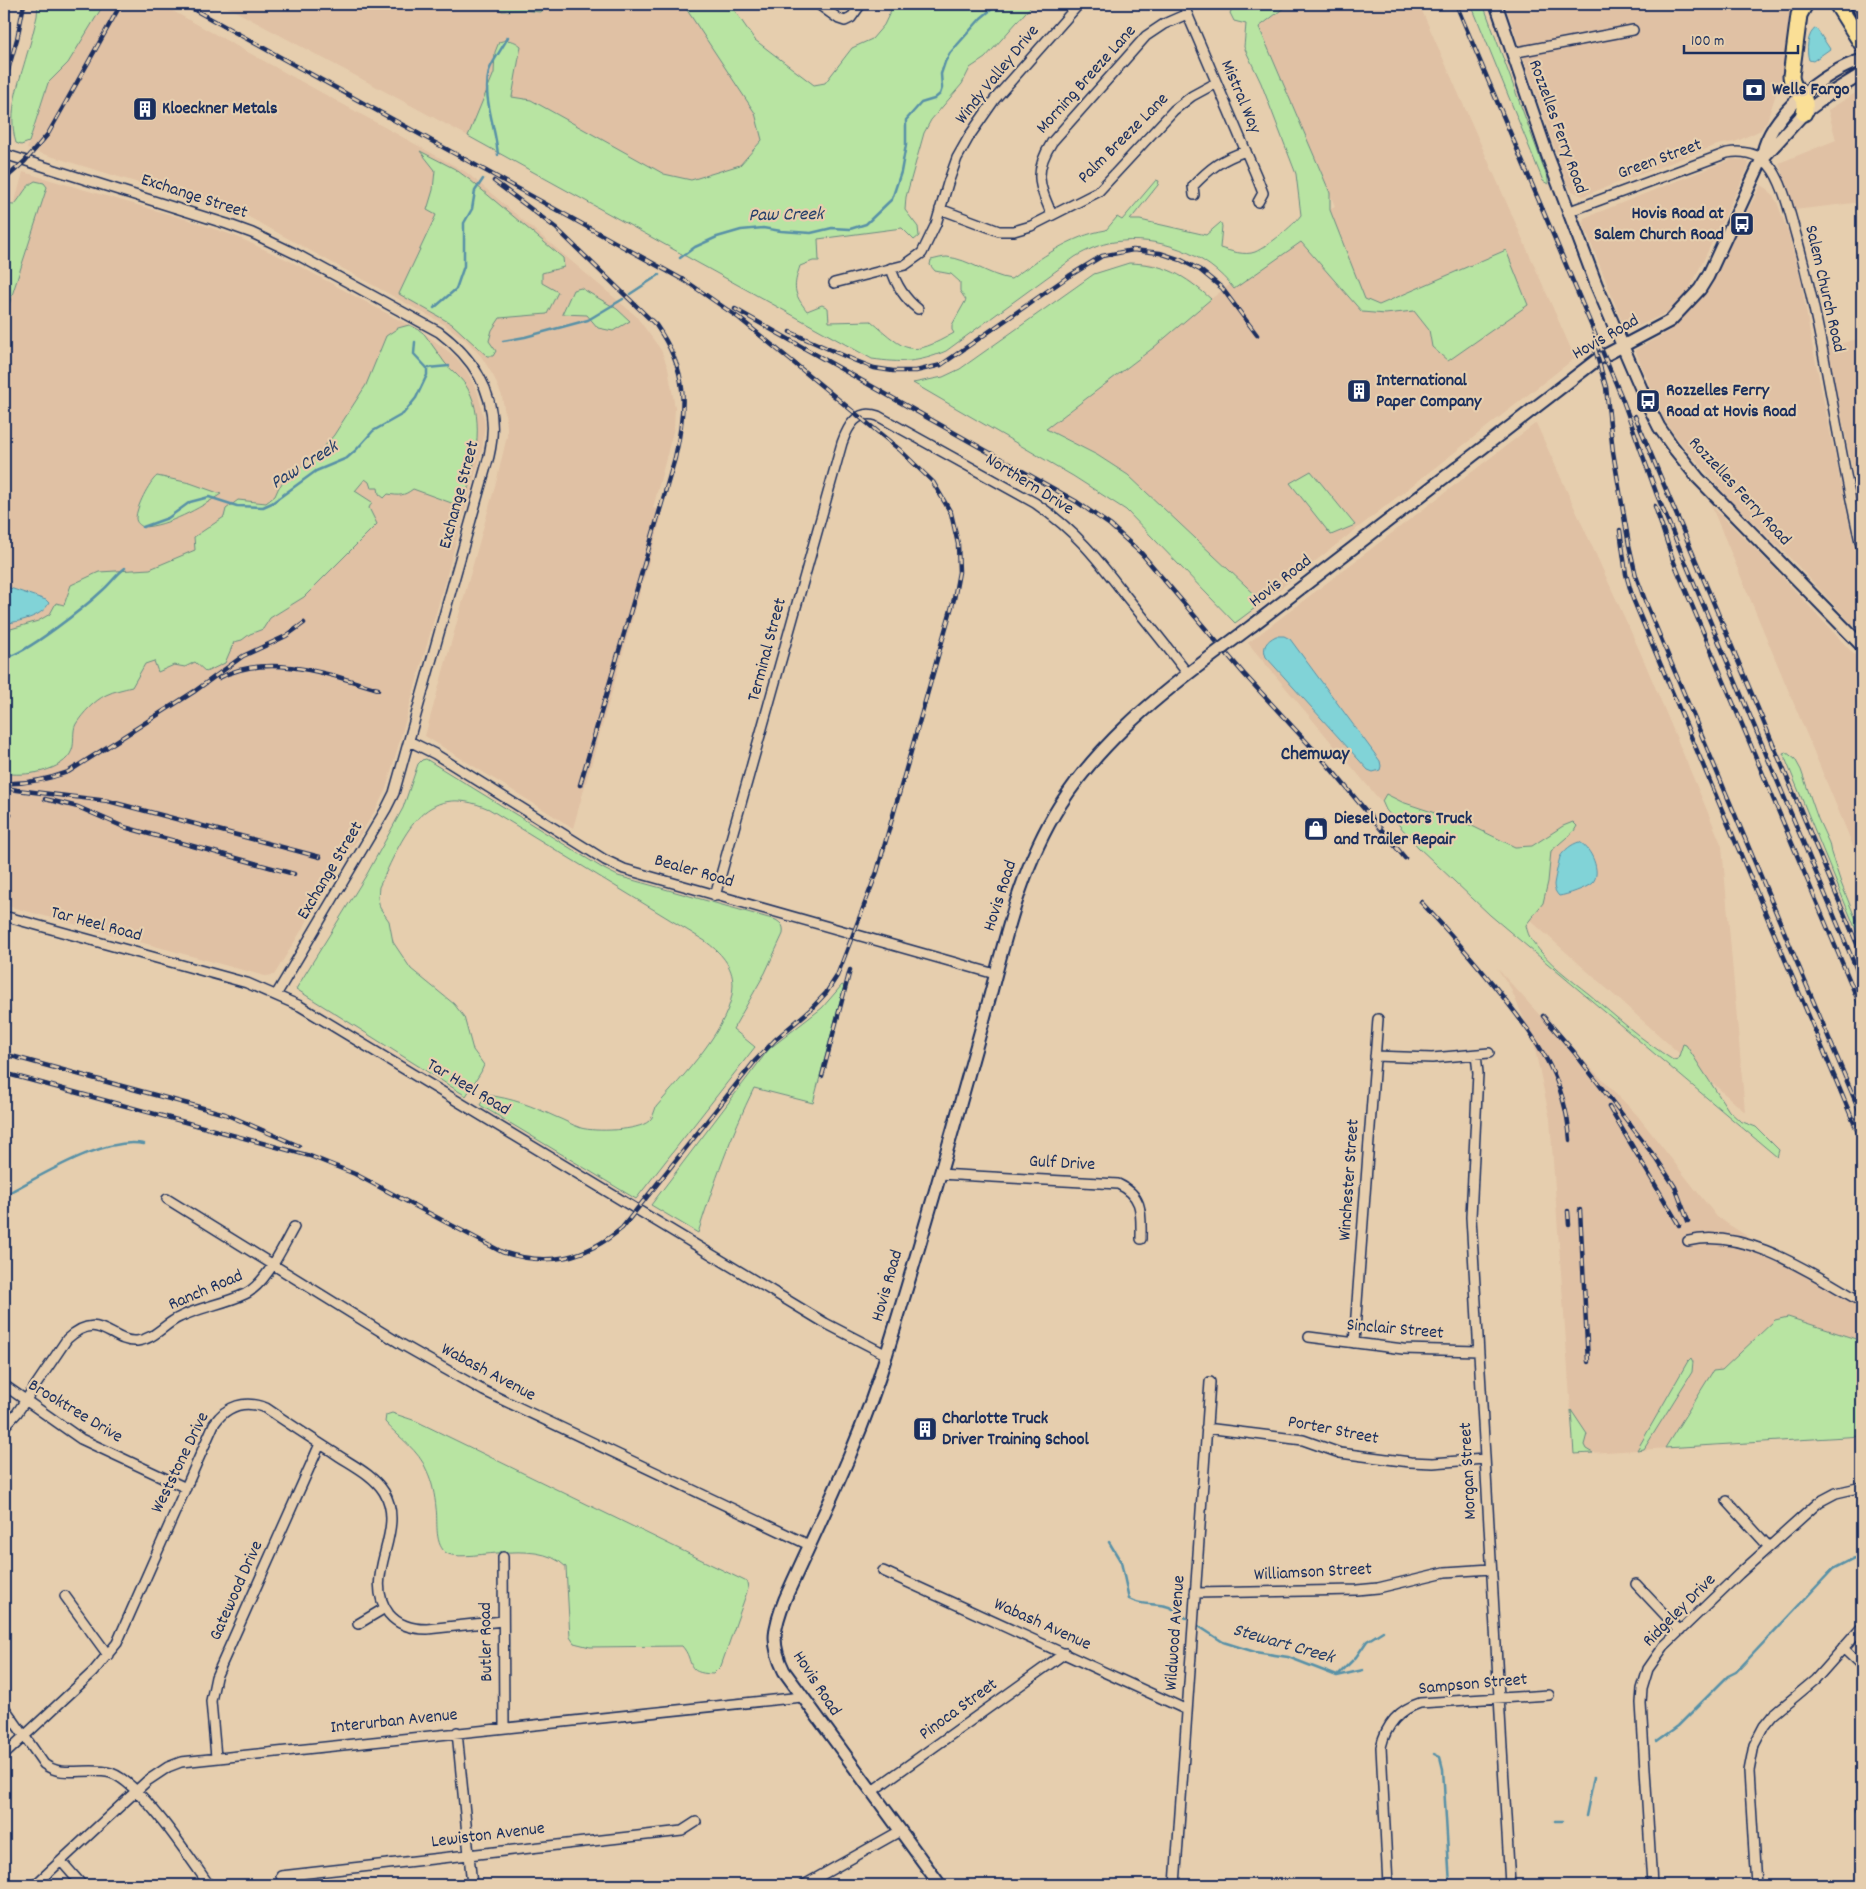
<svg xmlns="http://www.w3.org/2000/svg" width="1866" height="1889" font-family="Dekko,sans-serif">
	<rect width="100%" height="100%" fill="#e6ceae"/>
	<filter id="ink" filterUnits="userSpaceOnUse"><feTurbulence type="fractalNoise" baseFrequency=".02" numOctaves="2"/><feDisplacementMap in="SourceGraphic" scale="10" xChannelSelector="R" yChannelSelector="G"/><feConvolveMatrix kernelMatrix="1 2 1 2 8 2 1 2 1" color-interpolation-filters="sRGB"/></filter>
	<g filter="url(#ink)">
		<!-- built -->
		<path fill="#e0c1a4" d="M74,4H160L466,172L636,316L661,350L668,368L675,408L674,428L653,508L663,512L573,828L425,736L497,479L507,436V426L502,396L494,377L481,356L466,340L444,324L247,216L27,149Z
			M222,4H714L820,152L746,204L488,139L468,136Z
			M1289,4H1419L1575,358L1263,602L1128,475L1097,455L1046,429L1152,349L1094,274L1129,263H1150L1172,271L1191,281L1211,299L1335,206L1259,27Z
			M1505,4H1793L1794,13L1784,66L1777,91L1767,121L1761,130L1735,142L1717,145L1583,196L1572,191L1567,184Z
			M1862,89V202L1794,210L1779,163L1836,140L1828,110Z
			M1732,159L1744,160L1748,162L1749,166L1690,288L1670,311L1626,332L1583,223L1584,218Z
			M23,172L189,220L235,236L290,261L425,334L456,357L467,371L478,393L485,424L482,451L386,789L376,809L274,975L265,976L4,905V243Z
			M1761,185L1768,189L1777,202L1789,235L1801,280L1810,334L1860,576L1862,587V626L1858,627L1852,624L1794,562L1731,501L1676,437L1664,419L1635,350L1668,332L1704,294Z
			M1862,338V514L1827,347Z
			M1536,423L1642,656L1722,846L1745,1112L1456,854L1378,798L1248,643Z
			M1711,505L1771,565L1862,663V867Z
			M1497,968L1544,1020L1637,1115L1717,1217L1823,1285L1862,1307V1436L1574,1454L1550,1119L1533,1040L1510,987Z"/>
		<!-- green -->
		<path fill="#b8e4a2" stroke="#6a8a80" d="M38,4H104L68,63L48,83L29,142L21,145L16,143C7,112 19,83 27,54C31,42 34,29 37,16Z
			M494,4H551L540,12L523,10L502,11Z
			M683,4H730L755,40L814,85L825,83L852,48L872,39L884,25L894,4H1033L985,58L970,68L962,84L931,120L924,133L906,197L905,210L918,227L919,236L914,240L902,228L818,239L819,261H813L800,266C793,287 793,293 807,311L822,305L828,308L829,322L871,321C907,352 910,358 954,333L952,330V325L966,300L960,291V282L951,274L935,271L930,265L931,260C936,259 942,257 947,257C969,259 989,276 1011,279C1041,258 1070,236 1106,230L1117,217L1122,220L1156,180L1159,181L1158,185L1130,220H1140L1206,235L1220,223L1222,226L1220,248C1230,251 1245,256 1255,252C1267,247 1294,225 1301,215L1296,174L1261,83L1244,47L1246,24L1234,21L1230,13L1234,5L1237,4H1289L1259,27L1330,193V210L1365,299L1379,305L1506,250L1528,305L1448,361L1432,347L1429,330L1414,311L1385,314L1362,312L1301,242L1234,289C1207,253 1158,235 1114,242C1100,244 1087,250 1075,257L946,351C918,363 901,363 872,359L468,136L494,73L495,52L499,42C508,39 514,40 521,46L512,97L531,100L664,174L691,180L740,165L762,140L755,113Z
			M1471,4H1483L1548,179V184L1543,181Z
			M420,151L455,169L470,180L563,258L564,267L542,273V283L558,292L547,314L500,318L492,330L489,341L496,351L493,356H487L452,324L399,294L436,215L427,210L433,190L435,170Z
			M35,181L44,183L47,187L4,320V204L14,205C22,197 25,186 35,181Z
			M1129,263C1166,264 1184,275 1211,299L1153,348L1046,429L1097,455L1128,475L1263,602L1235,623L1126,510L1073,476L913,383L943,377L960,369L1094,274Z
			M581,288L617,309L630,321L613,331L598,328L587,315L562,314L573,290Z
			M409,325C414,327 422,331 425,335C432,344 438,354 445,363C453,372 462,378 468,389C486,421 474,469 464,502L457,505L413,489C404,496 399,496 388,494L384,498L379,494L378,488H371L369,482L365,479L355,491L372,502L369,508L377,524L304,597L270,618L263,629L250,634L242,640L234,642L225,663L206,672L195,662L185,667L174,665L158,672L154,661L145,664L132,687C124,689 114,691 106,695C94,701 83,713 76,724C72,731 75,742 72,750C64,772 23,777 4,773V631L38,621L50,614L56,603L64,605L71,585L99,572L150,569L195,550L194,537L224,517L226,509L238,500L266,503L275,496L279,487L287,478L318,454L334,435L366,385L386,336L398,328Z
			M1311,471L1355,525L1331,535L1290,483Z
			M157,476L190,483L221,494C200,508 168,526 143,527C140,525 136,523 136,518C136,508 149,482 157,476Z
			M1786,752L1795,759L1801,770L1818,819L1829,843L1831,853L1841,883L1854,915L1862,930V936L1858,935L1783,753Z
			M426,759L604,869L618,876L776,920C782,924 784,926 783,934L765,973L733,1029L755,1047L636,1199L480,1105L486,1095C512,1098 532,1106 556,1117C564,1120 572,1125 581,1128C595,1132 638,1131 649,1121C653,1118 654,1112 656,1107C681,1078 733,1025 733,985C733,965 720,952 705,941L489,809C422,779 403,838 379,887L378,898L380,908L389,921L393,942L411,969L454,1004L464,1017L473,1050L484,1065L481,1072L466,1096L296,989L367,874L403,808L418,764L422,760Z
			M1386,794L1402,802L1468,824L1515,847L1532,846L1563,826L1573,822L1577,826L1574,831L1551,851L1548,882L1543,903L1526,925C1527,931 1529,937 1533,942C1548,963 1570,979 1589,994C1616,1017 1643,1041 1673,1060L1678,1059L1683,1044L1686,1045L1729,1111L1740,1121L1756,1127L1779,1150L1777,1157L1490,915L1418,847L1386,810L1382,801Z
			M842,985L844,986L813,1103L754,1088C731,1135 714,1183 698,1233L651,1205L769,1049L822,1008Z
			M1788,1317L1862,1341V1436L1665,1448L1713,1371L1722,1370L1775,1320Z
			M1691,1358L1693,1362L1692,1372L1644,1449L1637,1450L1688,1361Z
			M1571,1410L1587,1434L1584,1445L1586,1449L1593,1453L1574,1454Z
			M392,1413L416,1421L747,1582L748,1589L721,1666L713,1674C683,1673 696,1662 682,1646L590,1647L574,1643L570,1637L566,1567C535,1535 460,1566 445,1552C434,1542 438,1520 436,1508C435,1496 432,1481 427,1471C419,1450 399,1438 385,1422L386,1415Z"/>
		<!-- water -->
		<path fill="#81d3d7" stroke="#5891a7" d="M1816,28L1830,49L1813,61L1809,60C1806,51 1807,33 1816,28Z
			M4,586L46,600L49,603C41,618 19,621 4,624Z
			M1276,636H1284L1290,639L1380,761L1381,766L1380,770L1373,772L1368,770L1266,657C1262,647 1266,641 1276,636Z
			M1579,842C1590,846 1603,873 1592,883C1587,888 1567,895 1559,896C1556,893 1554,889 1554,885C1554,882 1559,860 1560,857C1564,850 1572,844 1579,842Z"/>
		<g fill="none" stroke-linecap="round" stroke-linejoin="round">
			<!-- stream -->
			<path stroke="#5891a7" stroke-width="2.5" d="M498,155C496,127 482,99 489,71C491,63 504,46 508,37
				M680,258L695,247L717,237L741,230L763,228L781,231L811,233L832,228L850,229L866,224L892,199L901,172L906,145V120L921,103L934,99L940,94L942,88L941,74L945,62L950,53L981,18L998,4
				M630,294L659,275
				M434,308L456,289L464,266V223L472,209L475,191L483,179
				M503,341L525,337L588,320L623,299
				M415,342L414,354L427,368
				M427,368L449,366
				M143,527L168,518L190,502L209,497L237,506L263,507L272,503L316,471L347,458L356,450L373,431L403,414L416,398L427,375V368
				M4,658C25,655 86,606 103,590C111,583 117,574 125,568
				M4,1197L12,1191C46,1173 106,1136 144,1144
				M1109,1542L1121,1562L1129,1599C1144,1607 1154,1602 1169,1607C1175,1609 1180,1614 1186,1618
				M1200,1627L1223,1642L1255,1652L1288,1657L1337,1676L1363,1670
				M1338,1675L1356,1657L1367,1641L1383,1631
				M1657,1741L1678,1726L1728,1676L1736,1672L1833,1569L1862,1554
				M1434,1754L1440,1757L1443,1769L1450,1885
				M1586,1816L1594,1777
				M1555,1821H1562"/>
			<defs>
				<path id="minor" d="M818,4L839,19L845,21L851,18L861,4
					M1183,4L1256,175L1263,193L1258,202
					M1512,53L1633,30
					M4,154L227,224L252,233L296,254L439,332C480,363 501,404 489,456L394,793L386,809L276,995
					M1194,195L1193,186C1210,168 1222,159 1246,151
					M940,209L999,231H1014L1031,226L1098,192L1174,110L1192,96L1216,83
					M1570,211L1727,153C1741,150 1758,153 1769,165C1783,181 1790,214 1796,235C1825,338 1837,446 1862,550
					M1052,215C1039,185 1033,172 1052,142L1146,36L1164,24L1187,14
					M891,268C896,285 904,298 918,309
					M834,283L905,265L922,253L936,224L948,183L957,158L970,135L995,99L1079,4
					M409,741L435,754L605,860L624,869L995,974
					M715,896L842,443C848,426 857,409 878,416L1035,503C1076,531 1096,557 1126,596C1147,622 1168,648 1188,674
					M4,916L247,983L300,1006L825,1323L887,1355
					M1476,1055L1478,1073L1471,1217L1510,1885
					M1375,1056L1432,1058L1489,1053
					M939,1174L1118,1184C1144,1196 1141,1214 1141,1239
					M167,1199L401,1344L484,1391L809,1545
					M1688,1241C1746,1227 1814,1275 1862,1302
					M1309,1337L1403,1349L1478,1351
					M1354,1343L1378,1019
					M4,1385L81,1439L186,1488
					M4,1427L17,1413L67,1339C100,1308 110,1343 137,1341C155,1339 164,1324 180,1317C200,1307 224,1304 245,1294C266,1284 282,1248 294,1227
					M1206,1428L1303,1440L1340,1453L1410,1462L1433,1463L1484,1459
					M1727,1501L1769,1547
					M503,1557L504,1727
					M883,1571L1187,1710
					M1636,1584L1680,1631
					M1195,1593L1357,1590L1378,1588L1445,1572L1491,1569
					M65,1596L108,1655
					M358,1624L385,1608
					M1843,1648L1862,1666
					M4,1707L44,1764C63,1779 88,1766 111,1773C141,1783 190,1858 209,1885
					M457,1732L472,1885
					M4,1755L93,1672L117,1643L214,1424C227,1405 245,1400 266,1408C288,1423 311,1438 333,1452C350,1464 373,1474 384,1492C408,1532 360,1576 389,1614C398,1625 413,1629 427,1629L503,1621
					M216,1757L211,1701L216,1677L320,1444
					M1862,1785V1810
					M871,1792L1065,1653
					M61,1861L82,1885
					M281,1876L682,1831L696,1822
					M35,1885L147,1781L168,1767L181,1762L802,1697
					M804,1885L900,1831
					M1175,1885L1210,1382
					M1388,1885L1381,1747C1386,1725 1398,1710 1420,1703L1549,1695
					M1652,1885L1641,1703L1642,1689L1648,1669L1664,1646L1739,1574L1819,1502L1836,1493L1862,1487
					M1756,1885L1749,1771L1754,1745L1764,1726L1773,1715L1815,1680L1862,1627"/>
				<path id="tertiary" d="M1496,4L1547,154L1596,284L1649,407L1659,427L1673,447L1698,478L1862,646
					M1762,159L1804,113L1831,93L1862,74
					M1253,625L1598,359L1670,321L1700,289L1708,276L1762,159C1766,117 1824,71 1862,60
					M940,1885L784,1671C770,1643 774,1627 785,1599C821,1519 861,1440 886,1356C919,1249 950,1141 980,1033C1002,955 1016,875 1060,805C1097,747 1150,702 1205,661"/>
				<path id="trunk" d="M1837,4L1862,44
					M1859,4L1862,9
					M1804,113C1810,92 1792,94 1791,76L1799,15L1805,4"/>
			</defs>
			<!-- minor casing -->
			<use href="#minor" stroke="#1b2f5e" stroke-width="12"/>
			<!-- tertiary casing -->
			<use href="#tertiary" stroke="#1b2f5e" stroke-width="15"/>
			<!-- trunk casing -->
			<use href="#trunk" stroke="#1b2f5e" stroke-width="19"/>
			<!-- minor -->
			<use href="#minor" stroke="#e6ceae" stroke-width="9"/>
			<!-- tertiary -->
			<use href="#tertiary" stroke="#e6ceae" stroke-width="11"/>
			<!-- trunk -->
			<use href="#trunk" stroke="#fadf96" stroke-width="15"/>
			<defs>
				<path id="rail" d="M184,4L687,282
					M1456,4L1622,398L1657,495L1862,982
					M4,84L17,39L24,4
					M4,180L25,161L48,134L121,4
					M494,181L556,228L656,325C688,371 687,405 675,458L580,785
					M735,309L1077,502L1110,525L1142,554L1244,674L1326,763L1405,858
					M790,332L856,361L874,368L893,371H916L941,365L1069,276L1102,256L1133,250L1160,253L1181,260L1200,270L1222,288L1257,335
					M1595,349L1606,387L1613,452L1629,545L1636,576L1646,603L1862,1117
					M1635,416L1862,956
					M1655,506L1673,560L1862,1010
					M1620,530L1626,574L1633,599L1862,1142
					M219,678C269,652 328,674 378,689
					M4,783C26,784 46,780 68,772L195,691L243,656L286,636L304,623
					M6,788L17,790L108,801L320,857
					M45,799L78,807L124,827L294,874
					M4,813L10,815
					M1421,902C1447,930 1472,958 1496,988C1535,1038 1565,1074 1570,1140
					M1543,1016L1574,1052L1658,1161L1675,1187L1688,1221
					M4,1054L225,1114L299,1146
					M4,1073L310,1156L355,1174L502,1252C548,1267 585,1259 622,1228L755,1061L775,1040L810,1010L826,993L837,976L877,872L954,599L959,572L958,544L951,513L933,482L900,450L739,318L683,279
					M822,1076L850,970
					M1609,1107L1679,1225
					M1580,1210L1588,1362
					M1568,1211L1569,1225"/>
			</defs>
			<!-- rail casing -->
			<use href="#rail" stroke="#1b2f5e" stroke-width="4.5"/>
			<!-- rail -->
			<use href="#rail" stroke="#e6ceae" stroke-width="2.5" stroke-dasharray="8" stroke-linecap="butt"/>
			<defs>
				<path id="tertiary-bridge" d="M1205,661L1253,625"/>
			</defs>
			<!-- tertiary-bridge casing -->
			<use href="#tertiary-bridge" stroke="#1b2f5e" stroke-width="15" stroke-linecap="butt"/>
			<!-- tertiary-bridge -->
			<use href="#tertiary-bridge" stroke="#e6ceae" stroke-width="11"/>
		</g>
	</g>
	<!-- icons -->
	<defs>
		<symbol id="bank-square" viewBox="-11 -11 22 22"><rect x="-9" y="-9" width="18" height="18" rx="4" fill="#1b2f5e" stroke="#e6ceae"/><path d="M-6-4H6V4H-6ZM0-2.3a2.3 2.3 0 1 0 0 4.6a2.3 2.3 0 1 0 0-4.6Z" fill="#fff"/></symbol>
		<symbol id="building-square" viewBox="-11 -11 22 22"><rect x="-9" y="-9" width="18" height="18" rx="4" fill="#1b2f5e" stroke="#e6ceae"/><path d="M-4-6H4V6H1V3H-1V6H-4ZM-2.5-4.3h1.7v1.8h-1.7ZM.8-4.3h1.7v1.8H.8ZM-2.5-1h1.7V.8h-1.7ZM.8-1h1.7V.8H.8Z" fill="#fff"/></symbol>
		<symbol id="bus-square" viewBox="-11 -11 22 22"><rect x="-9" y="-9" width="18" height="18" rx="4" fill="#1b2f5e" stroke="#e6ceae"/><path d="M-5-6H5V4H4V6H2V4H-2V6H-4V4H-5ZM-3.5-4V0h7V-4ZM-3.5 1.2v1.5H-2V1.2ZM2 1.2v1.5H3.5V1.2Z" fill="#fff"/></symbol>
		<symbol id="shop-square" viewBox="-11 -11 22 22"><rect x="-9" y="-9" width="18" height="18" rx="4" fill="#1b2f5e" stroke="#e6ceae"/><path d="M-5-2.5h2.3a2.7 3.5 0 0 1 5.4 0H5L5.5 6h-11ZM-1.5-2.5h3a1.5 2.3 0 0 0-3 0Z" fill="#fff"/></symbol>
	</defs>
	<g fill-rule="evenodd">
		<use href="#bank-square" x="1740" y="76" width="28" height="28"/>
		<use href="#building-square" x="131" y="95" width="28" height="28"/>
		<use href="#bus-square" x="1728" y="210" width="28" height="28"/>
		<use href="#building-square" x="1345" y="377" width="28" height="28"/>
		<use href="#bus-square" x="1634" y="387" width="28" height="28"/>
		<use href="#shop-square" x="1302" y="815" width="28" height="28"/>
		<use href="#building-square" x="911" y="1415" width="28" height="28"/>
	</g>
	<g text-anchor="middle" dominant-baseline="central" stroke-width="4.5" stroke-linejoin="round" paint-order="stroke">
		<!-- street labels -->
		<g font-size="18" fill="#1b2f5e" stroke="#e6ceae">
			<text transform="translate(998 75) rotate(-51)">Windy Valley Drive</text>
			<text transform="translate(1087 80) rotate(-48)">Morning Breeze Lane</text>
			<text transform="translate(1240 97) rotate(67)">Mistral Way</text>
			<text transform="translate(1557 127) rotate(70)">Rozzelles Ferry Road</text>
			<text transform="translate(1124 139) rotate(-45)">Palm Breeze Lane</text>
			<text transform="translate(1660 160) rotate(-20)">Green Street</text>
			<text transform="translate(194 197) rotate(18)">Exchange Street</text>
			<text transform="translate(1824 289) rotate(77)">Salem Church Road</text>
			<text transform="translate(1606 338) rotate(-30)">Hovis Road</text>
			<text transform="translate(1029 485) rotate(32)">Northern Drive</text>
			<text transform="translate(1739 492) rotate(47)">Rozzelles Ferry Road</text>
			<text transform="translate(460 495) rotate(-75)">Exchange Street</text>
			<text transform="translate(1281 582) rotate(-38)">Hovis Road</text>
			<text transform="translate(768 650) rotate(-75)">Terminal Street</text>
			<text transform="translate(331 871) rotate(-59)">Exchange Street</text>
			<text transform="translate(694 872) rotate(16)">Bealer Road</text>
			<text transform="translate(1001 896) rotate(-72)">Hovis Road</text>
			<text transform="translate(96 925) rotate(15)">Tar Heel Road</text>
			<text transform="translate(468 1088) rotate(31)">Tar Heel Road</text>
			<text transform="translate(1062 1164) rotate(3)">Gulf Drive</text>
			<text transform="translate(1350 1180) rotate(-86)">Winchester Street</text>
			<text transform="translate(888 1286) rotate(-74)">Hovis Road</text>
			<text transform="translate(206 1291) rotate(-23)">Ranch Road</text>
			<text transform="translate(1395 1330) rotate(5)">Sinclair Street</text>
			<text transform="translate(488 1373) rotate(28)">Wabash Avenue</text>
			<text transform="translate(75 1412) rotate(31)">Brooktree Drive</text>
			<text transform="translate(1333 1431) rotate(11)">Porter Street</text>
			<text transform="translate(181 1463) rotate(-64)">Weststone Drive</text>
			<text transform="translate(1469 1471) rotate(-93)">Morgan Street</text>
			<text transform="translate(1313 1573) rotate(-3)">Williamson Street</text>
			<text transform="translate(237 1591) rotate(-66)">Gatewood Drive</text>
			<text transform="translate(1680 1611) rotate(-45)">Ridgeley Drive</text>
			<text transform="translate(1042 1625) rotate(24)">Wabash Avenue</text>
			<text transform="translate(1176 1633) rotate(-86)">Wildwood Avenue</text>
			<text transform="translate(487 1642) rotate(-91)">Butler Road</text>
			<text transform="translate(816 1684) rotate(57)">Hovis Road</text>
			<text transform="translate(1473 1685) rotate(-5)">Sampson Street</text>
			<text transform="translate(959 1710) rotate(-36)">Pinoca Street</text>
			<text transform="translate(394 1722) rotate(-6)">Interurban Avenue</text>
			<text transform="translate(488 1836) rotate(-7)">Lewiston Avenue</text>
		</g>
		<!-- poi labels -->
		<g font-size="18" font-weight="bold" fill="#1b2f5e" stroke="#e6ceae" text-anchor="start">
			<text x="1772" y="90">Wells Fargo</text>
			<text x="162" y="109">Kloeckner Metals</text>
			<text x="1724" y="214" text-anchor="end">Hovis Road at<tspan x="1724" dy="21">Salem Church Road</tspan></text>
			<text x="1376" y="381">International<tspan x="1376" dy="21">Paper Company</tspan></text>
			<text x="1666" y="391">Rozzelles Ferry<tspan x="1666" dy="21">Road at Hovis Road</tspan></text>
			<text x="1334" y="819">Diesel Doctors Truck<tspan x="1334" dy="21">and Trailer Repair</tspan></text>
			<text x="942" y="1419">Charlotte Truck<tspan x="942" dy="21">Driver Training School</tspan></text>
		</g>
		<!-- water labels -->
		<g font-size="19" font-style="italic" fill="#253f6a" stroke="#e6ceae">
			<text transform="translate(786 216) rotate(-1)">Paw Creek</text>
			<text transform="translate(305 466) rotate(-32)">Paw Creek</text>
			<text transform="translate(1283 1645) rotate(16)">Stewart Creek</text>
		</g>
		<!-- neighbourhood labels -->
		<g font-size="19" font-weight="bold" fill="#1b2f5e" stroke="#e6ceae">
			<text x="1315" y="755">Chemway</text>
		</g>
	</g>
	<!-- margin -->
	<rect width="1866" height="1889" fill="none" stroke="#e6ceae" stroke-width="20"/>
	<rect x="10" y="10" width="1846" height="1869" fill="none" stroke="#1b2f5e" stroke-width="2" filter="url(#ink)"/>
	<!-- scale -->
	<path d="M1684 45v8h114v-8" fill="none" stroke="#1b2f5e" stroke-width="2.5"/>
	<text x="1691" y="45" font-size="15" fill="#1b2f5e" stroke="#e6ceae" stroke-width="4" paint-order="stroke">100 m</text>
</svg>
